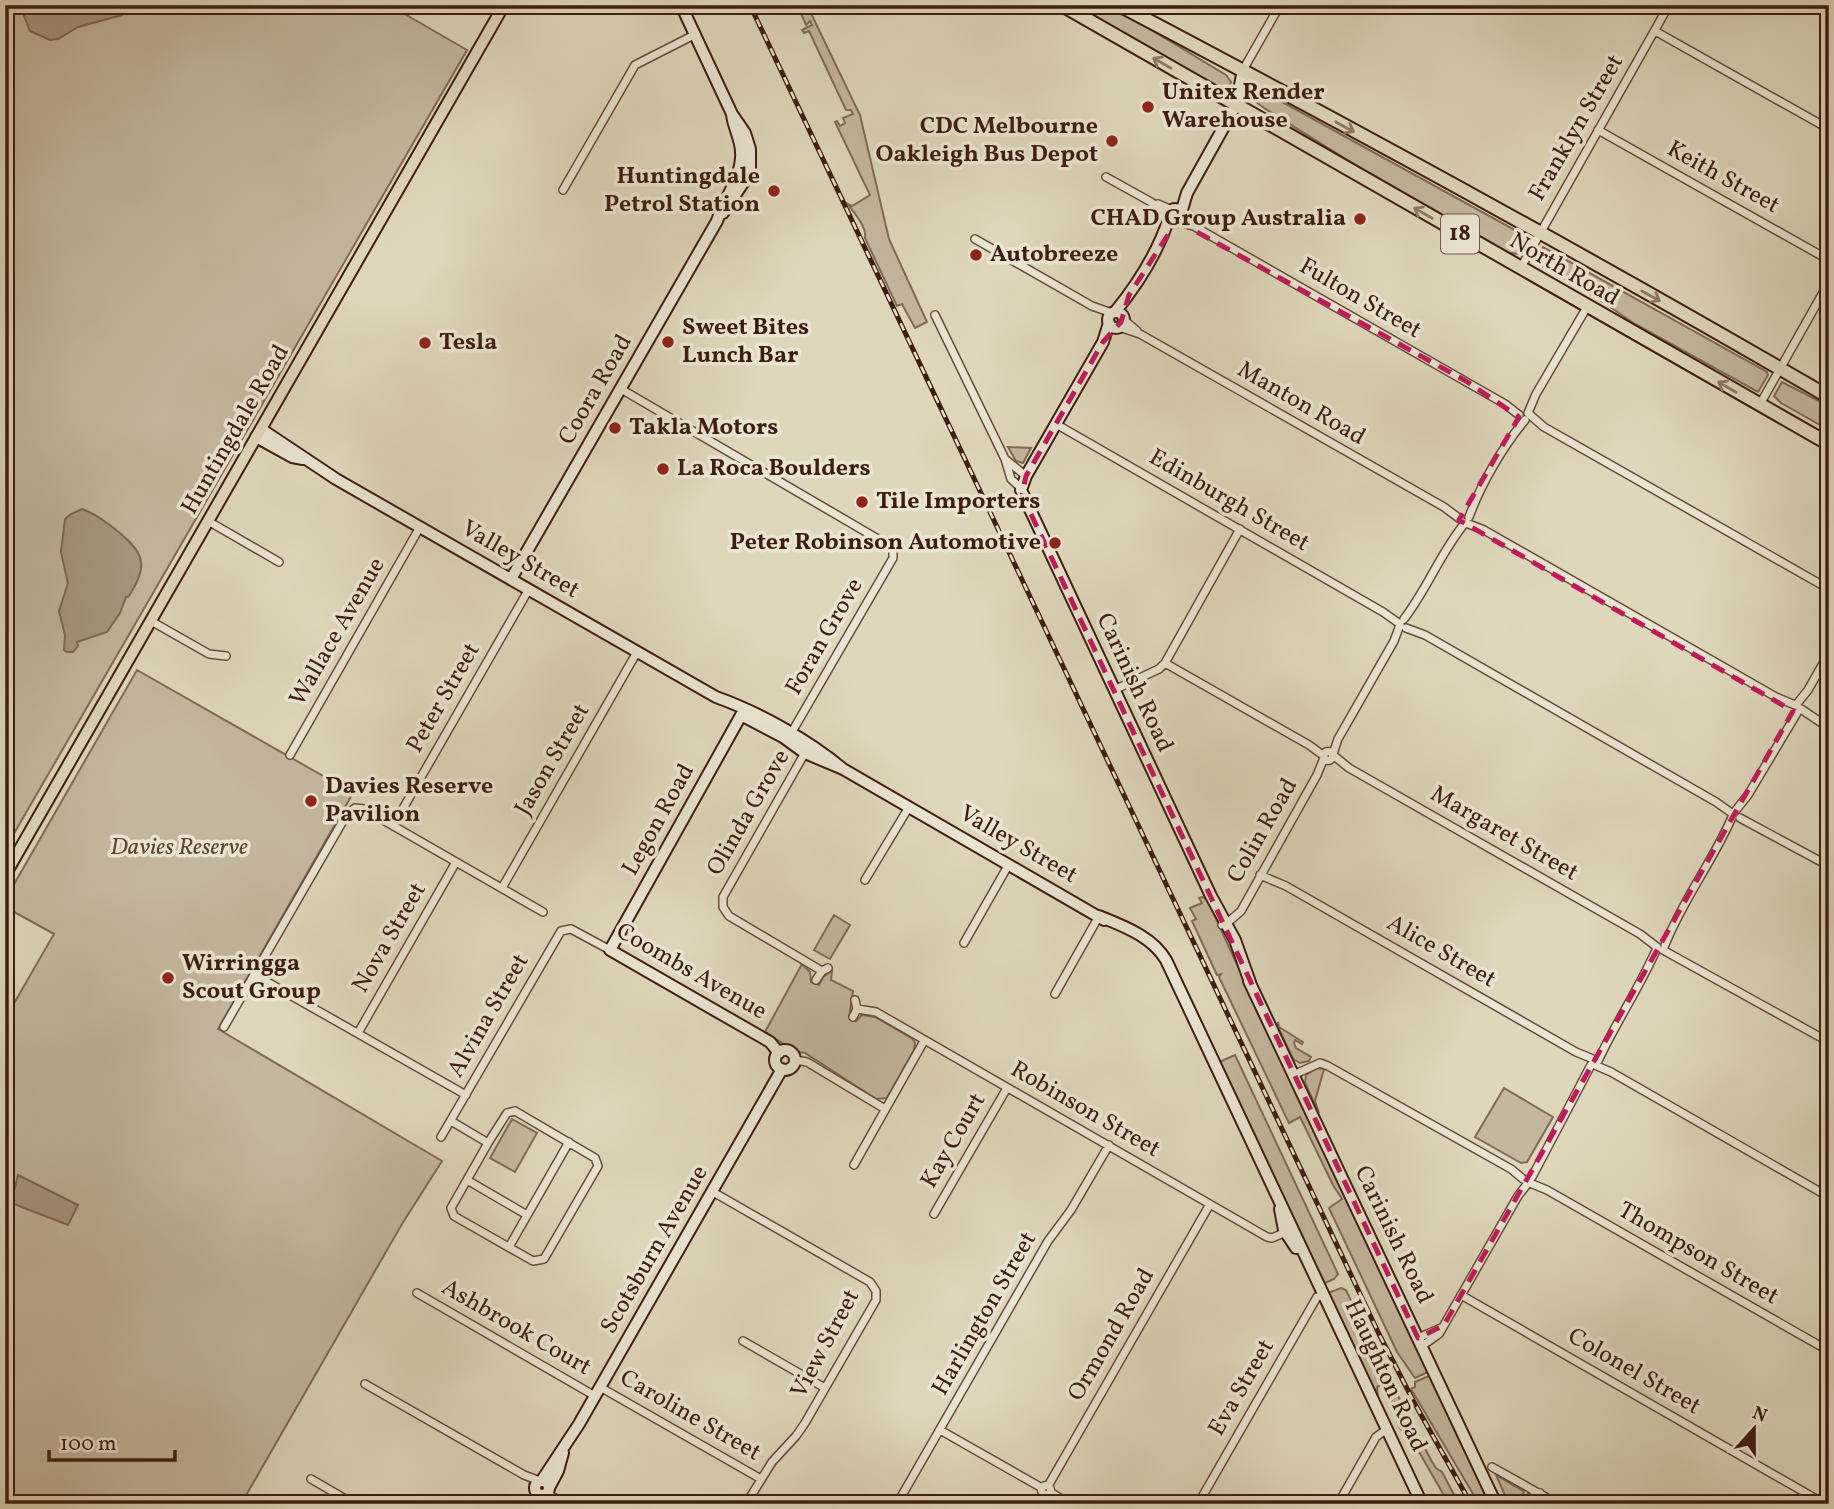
<svg xmlns="http://www.w3.org/2000/svg" width="1834" height="1509" font-family="Vollkorn,serif">
	<rect width="100%" height="100%" fill="#dfd7bc"/>
	<filter id="stains"><feTurbulence type="fractalNoise" baseFrequency=".00286" numOctaves="4"/><feColorMatrix values="0 0 0 0 .2 0 0 0 0 .09 0 0 0 0 .02 0 0 0 .5 -.17"/></filter>
	<radialGradient id="worn" r=".72"><stop offset=".6" stop-color="#630" stop-opacity="0"/><stop offset="1" stop-color="#630" stop-opacity=".3"/></radialGradient>
	<!-- green -->
	<path fill="#c4b79f" stroke="#816a58" stroke-width="2" d="M5,5H389L467,50L5,849Z
		M797,5H807L860,115L889,239L927,322L915,328L902,304L897,306L865,238C867,226 854,214 848,204L852,206L870,195L835,122L837,121L840,126L845,123L843,118L853,114L851,110H846L809,31L804,33L802,30L812,25L810,21L806,25Z
		M1075,5H1110L1226,75L1231,82L1229,87L1221,88Z
		M1255,87L1524,235L1527,239L1519,254L1509,253L1360,168L1264,108L1251,98L1250,90Z
		M1543,247L1767,372L1768,375L1758,392L1635,324L1591,294L1542,266L1535,259Z
		M1782,382L1829,406V430L1781,403L1774,396Z
		M1008,447L1031,448L1023,463L1016,461Z
		M137,670L353,793L218,1029L442,1161L402,1224L241,1504H5V1019L54,934L5,907V900Z
		M1202,897L1207,899L1288,1076L1428,1372L1415,1378L1397,1352L1329,1208L1342,1199L1333,1185L1300,1117L1289,1123L1219,977L1221,974L1217,975L1192,921L1196,919L1190,908L1202,903L1199,898Z
		M834,915L850,925L830,959L814,950Z
		M802,964L810,972L811,982L819,985L823,977L832,971L831,980L853,991L849,1018L856,1021L862,1015L875,1017L913,1039L915,1043L914,1050L887,1098L876,1099L805,1053L795,1051L765,1032Z
		M1278,1022L1279,1027L1303,1042L1302,1044L1295,1040L1294,1043L1296,1048L1311,1057L1309,1061L1300,1063L1293,1059L1278,1027Z
		M1235,1055L1338,1274L1334,1279L1323,1284L1219,1062Z
		M1317,1068L1324,1069L1315,1101L1319,1113L1305,1083L1306,1075Z
		M1504,1088L1553,1117L1527,1162L1521,1163L1475,1137Z
		M512,1119L537,1133L515,1172L490,1158Z
		M1341,1288L1346,1290L1392,1386L1389,1389L1381,1385L1377,1387L1378,1397L1328,1293Z
		M1431,1375L1461,1444H1463L1491,1504H1479L1411,1389L1415,1387V1382Z
		M1396,1392L1431,1460L1436,1468L1442,1472L1459,1504H1449L1415,1445L1399,1427L1392,1404V1393Z
		M1496,1475L1520,1489L1524,1491L1523,1494L1510,1500H1507Z"/>
	<!-- water -->
	<path fill="#a89882" stroke="#7e6755" stroke-width="2" d="M27,5H135L122,15L78,27L58,39L50,40L30,31L24,16Z
		M82,509C95,513 104,521 115,529C144,552 150,565 128,597H126L120,613L107,632L77,642L78,646L73,652H67L64,650L65,635L59,611L68,583L61,552L65,519L71,514Z
		M18,1175L78,1205L68,1225L11,1203Z"/>
	<g fill="none" stroke-linecap="round" stroke-linejoin="round">
		<defs>
			<path id="street" d="M1655,31L1829,129
				M1243,70L1280,5
				M1598,130L1829,260
				M1106,177L1151,202L1169,216
				M563,190L635,65L694,35
				M1158,204L1172,210
				M1181,215L1197,228L1505,404L1519,415
				M1177,221L1193,226
				M975,239L1092,306L1112,313
				M1520,269L1669,5
				M935,315L1005,459L1011,479L1021,488
				M1123,319L1137,331
				M1119,327L1140,334L1444,507L1460,519
				M621,389L890,546L893,551V558L789,737
				M1759,406L1829,282
				M1528,413L1536,394L1587,307
				M1529,414L1544,427L1829,589
				M1056,424L1383,612L1400,624
				M1005,459L1026,476
				M1469,517C1481,484 1502,448 1525,420
				M208,521L279,562
				M1466,523L1484,530L1776,697L1795,705
				M1404,619C1427,589 1441,552 1465,523
				M151,621L209,654L226,656
				M1406,628L1425,635L1716,802L1733,814
				M1165,663L1309,745L1324,756
				M1114,690L1159,669L1165,663L1240,529
				M1796,705L1808,690L1829,653
				M1801,709L1829,728
				M806,751L723,897V907L729,916L822,971
				M1323.5 756a4.5 4.5 0 1 1 9 0a4.5 4.5 0 1 1-9 0Z
				M1333,754L1338,739L1394,641L1400,625
				M290,755L420,527
				M1333,755L1349,768L1640,934L1657,947
				M1736,810L1748,795L1797,713
				M1740,818L1829,866
				M393,826L529,589
				M1260,875L1286,886L1576,1052L1593,1059
				M865,880L909,807
				M502,888L637,652
				M1222,925L1227,923L1241,911L1317,775L1324,758
				M964,943L1009,864
				M1665,945C1683,899 1714,860 1733,815
				M1663,950L1829,1042
				M255,975L466,1095
				M816,980L822,971L828,968
				M1055,994L1099,916
				M857,1009L876,1012L1267,1237L1272,1238L1288,1231
				M853,1017L857,1009L855,1000
				M224,1027L347,814L355,808L364,809L543,912
				M358,1033L456,862
				M795,1060L807,1062L885,1109
				M1598,1061C1616,1022 1640,987 1657,948
				M1597,1066L1611,1072L1829,1197
				M1293,1075L1320,1063L1328,1066L1511,1169L1523,1179
				M451,1121L488,1143L451,1208L454,1216L533,1261L544,1259L598,1166L595,1158L515,1111L507,1113L488,1143
				M441,1137L561,931L571,929L610,950
				M854,1165L924,1041
				M1532,1177L1591,1065
				M467,1180L527,1215
				M1530,1183L1547,1190L1829,1351
				M713,1192L870,1282L876,1291V1300L805,1423L796,1436L772,1462L746,1504
				M934,1214L1007,1088
				M509,1247L569,1142
				M417,1293L595,1396
				M1461,1295L1825,1504
				M1418,1338L1441,1328
				M743,1341L825,1388
				M1422,1346L1439,1334L1518,1196L1528,1183
				M365,1384L524,1475L540,1481
				M600,1387L761,1479
				M940,1430L1042,1488
				M1492,1467L1558,1504
				M311,1479L354,1504
				M1041.5 1490a4.5 4.5 0 1 1 9 0a4.5 4.5 0 1 1-9 0Z
				M1048,1486L1210,1204
				M1050,1492L1070,1504
				M546,1494L569,1504
				M897,1504L1048,1241L1071,1210L1109,1145
				M1038,1504L1043,1494
				M1198,1504L1317,1297L1323,1295
				M1338,1504L1376,1437L1387,1429
				M1517,1504L1540,1493"/>
			<path id="secondary" d="M681,5L732,114L745,133L750,149V167L747,177L723,213
				M1169 215a6 6 0 1 1 12 0a6 6 0 1 1-12 0Z
				M1181,213L1187,193L1236,105L1243,70
				M1115,312C1137,285 1158,252 1169,218
				M1108 320a8 8 0 1 1 16 0a8 8 0 1 1-16 0Z
				M1109,323L1103,342L1026,476L1021,490L1211,896L1235,940L1251,985
				M261,429L336,479L716,697C758,712 809,740 843,769
				M256,437L292,457L303,459
				M511,579L717,221C724,199 743,175 741,152C741,139 733,127 732,114
				M744,710L610,950L770,1042L779,1053
				M741,715L783,737L805,753L843,769L1104,920
				M1099,916C1123,926 1152,936 1166,960L1422,1504
				M1249,981L1496,1504
				M775 1060a10 10 0 1 1 20 0a10 10 0 1 1-20 0Z
				M1280,1209L1284,1230L1296,1248
				M542,1480L579,1424L782,1069
				M535 1488a7 7 0 1 1 14 0a7 7 0 1 1-14 0Z
				M550,1486L558,1471L563,1453"/>
			<path id="primary" d="M5,875L504,5"/>
			<path id="highway" d="M1062,5L1829,444
				M1119,5C1358,131 1596,261 1829,397"/>
		</defs>
		<!-- street casing -->
		<use href="#street" stroke="#664c3c" stroke-width="10"/>
		<!-- secondary casing -->
		<use href="#secondary" stroke="#3e1d11" stroke-width="14"/>
		<!-- primary casing -->
		<use href="#primary" stroke="#3e1d11" stroke-width="14"/>
		<!-- highway casing -->
		<use href="#highway" stroke="#3e1d11" stroke-width="16"/>
		<!-- street -->
		<use href="#street" stroke="#eae5d3" stroke-width="7"/>
		<!-- secondary -->
		<use href="#secondary" stroke="#eae5d3" stroke-width="10"/>
		<!-- primary -->
		<use href="#primary" stroke="#dfd7bc" stroke-width="10"/>
		<!-- highway -->
		<use href="#highway" stroke="#dfd7bc" stroke-width="12"/>
		<defs>
			<path id="rail" d="M750,5L1379,1334L1415,1404L1471,1504"/>
		</defs>
		<!-- rail casing -->
		<use href="#rail" stroke="#3e1d11" stroke-width="5"/>
		<!-- rail -->
		<use href="#rail" stroke="#eae5d3" stroke-width="2.5" stroke-dasharray="8" stroke-linecap="butt"/>
	</g>
	<!-- one-way arrows -->
	<defs><path id="oneway-shaft" d="M-6 0H5M1.5-3L5.5 0L1.5 3" fill="none" stroke-width="1.6" stroke-linecap="round" stroke-linejoin="round" transform="scale(1.75)"/></defs>
	<g stroke="#8e7a66">
		<use href="#oneway-shaft" transform="translate(1162 63) rotate(-150)"/>
		<use href="#oneway-shaft" transform="translate(1345 127) rotate(29)"/>
		<use href="#oneway-shaft" transform="translate(1423 213) rotate(-150)"/>
		<use href="#oneway-shaft" transform="translate(1651 296) rotate(29)"/>
		<use href="#oneway-shaft" transform="translate(1727 387) rotate(-150)"/>
	</g>
	<!-- marked area -->
	<path fill="none" stroke="#c2185b" stroke-width="5" stroke-dasharray="14 9" stroke-linejoin="round" d="M1177,221L1466,381L1519,417L1459,520L1793,711L1444,1325L1418,1338L1022,495L1026,476L1103,342L1121,322L1129,295Z"/>
	<!-- markers -->
	<g fill="#8f2418" stroke="#eae5d3" stroke-width="2.5">
		<circle cx="1148" cy="107" r="7"/>
		<circle cx="1112" cy="141" r="7"/>
		<circle cx="774" cy="191" r="7"/>
		<circle cx="1360" cy="219" r="7"/>
		<circle cx="976" cy="255" r="7"/>
		<circle cx="668" cy="342" r="7"/>
		<circle cx="425" cy="343" r="7"/>
		<circle cx="615" cy="428" r="7"/>
		<circle cx="663" cy="469" r="7"/>
		<circle cx="862" cy="502" r="7"/>
		<circle cx="1055" cy="543" r="7"/>
		<circle cx="311" cy="801" r="7"/>
		<circle cx="168" cy="978" r="7"/>
	</g>
	<g text-anchor="middle" dominant-baseline="central" stroke-width="7" stroke-linejoin="round" paint-order="stroke">
		<!-- shield labels -->
		<rect fill="#eae5d3" stroke="#72594b" stroke-width="2" x="1441" y="214.5" width="38" height="39" rx="5"/>
		<g font-size="23" font-weight="bold" fill="#3e1d11">
			<text x="1460" y="234">18</text>
		</g>
		<!-- poi labels -->
		<g font-size="24" font-weight="bold" fill="#3e1d11" stroke="#eae5d3" text-anchor="start">
			<text x="1162" y="93">Unitex Render<tspan x="1162" dy="28">Warehouse</tspan></text>
			<text x="1098" y="127" text-anchor="end">CDC Melbourne<tspan x="1098" dy="28">Oakleigh Bus Depot</tspan></text>
			<text x="760" y="177" text-anchor="end">Huntingdale<tspan x="760" dy="28">Petrol Station</tspan></text>
			<text x="1346" y="219" text-anchor="end">CHAD Group Australia</text>
			<text x="990" y="255">Autobreeze</text>
			<text x="682" y="328">Sweet Bites<tspan x="682" dy="28">Lunch Bar</tspan></text>
			<text x="439" y="343">Tesla</text>
			<text x="629" y="428">Takla Motors</text>
			<text x="677" y="469">La Roca Boulders</text>
			<text x="876" y="502">Tile Importers</text>
			<text x="1041" y="543" text-anchor="end">Peter Robinson Automotive</text>
			<text x="325" y="787">Davies Reserve<tspan x="325" dy="28">Pavilion</tspan></text>
			<text x="182" y="964">Wirringga<tspan x="182" dy="28">Scout Group</tspan></text>
		</g>
		<!-- street labels -->
		<g font-size="24" fill="#3e1d11" stroke="#eae5d3">
			<text transform="translate(1577 128) rotate(-60)">Franklyn Street</text>
			<text transform="translate(1723 178) rotate(29)">Keith Street</text>
			<text transform="translate(1564 270) rotate(30)">North Road</text>
			<text transform="translate(1360 299) rotate(30)">Fulton Street</text>
			<text transform="translate(596 390) rotate(-60)">Coora Road</text>
			<text transform="translate(1301 404) rotate(30)">Manton Road</text>
			<text transform="translate(236 430) rotate(-60)">Huntingdale Road</text>
			<text transform="translate(1229 501) rotate(30)">Edinburgh Street</text>
			<text transform="translate(520 560) rotate(30)">Valley Street</text>
			<text transform="translate(338 632) rotate(-60)">Wallace Avenue</text>
			<text transform="translate(825 637) rotate(-60)">Foran Grove</text>
			<text transform="translate(1134 683) rotate(65)">Carinish Road</text>
			<text transform="translate(444 698) rotate(-60)">Peter Street</text>
			<text transform="translate(553 760) rotate(-60)">Jason Street</text>
			<text transform="translate(749 813) rotate(-60)">Olinda Grove</text>
			<text transform="translate(659 820) rotate(-61)">Legon Road</text>
			<text transform="translate(1263 831) rotate(-60)">Colin Road</text>
			<text transform="translate(1504 834) rotate(30)">Margaret Street</text>
			<text transform="translate(1018 845) rotate(30)">Valley Street</text>
			<text transform="translate(390 938) rotate(-60)">Nova Street</text>
			<text transform="translate(1441 952) rotate(30)">Alice Street</text>
			<text transform="translate(691 972) rotate(30)">Coombs Avenue</text>
			<text transform="translate(489 1016) rotate(-60)">Alvina Street</text>
			<text transform="translate(1085 1110) rotate(30)">Robinson Street</text>
			<text transform="translate(954 1141) rotate(-60)">Kay Court</text>
			<text transform="translate(1393 1235) rotate(64)">Carinish Road</text>
			<text transform="translate(655 1250) rotate(-60)">Scotsburn Avenue</text>
			<text transform="translate(1698 1254) rotate(30)">Thompson Street</text>
			<text transform="translate(985 1314) rotate(-60)">Harlington Street</text>
			<text transform="translate(516 1328) rotate(30)">Ashbrook Court</text>
			<text transform="translate(1112 1335) rotate(-60)">Ormond Road</text>
			<text transform="translate(826 1344) rotate(-62)">View Street</text>
			<text transform="translate(1634 1372) rotate(30)">Colonel Street</text>
			<text transform="translate(1385 1376) rotate(65)">Haughton Road</text>
			<text transform="translate(1242 1388) rotate(-60)">Eva Street</text>
			<text transform="translate(690 1416) rotate(30)">Caroline Street</text>
		</g>
		<!-- park labels -->
		<g font-size="24" font-style="italic" fill="#604434" stroke="#eae5d3">
			<text x="179" y="848">Davies Reserve</text>
		</g>
	</g>
	<!-- margin -->
	<rect width="1834" height="1509" fill="none" stroke="#dfd7bc" stroke-width="28"/>
	<rect x="7" y="7" width="1820" height="1495" fill="none" stroke="#3e1d11" stroke-width="3.5"/>
	<rect x="14" y="14" width="1806" height="1481" fill="none" stroke="#3e1d11" stroke-width="2"/>
	<!-- north arrow -->
	<g transform="translate(1754 1429) rotate(21)" stroke="#eae5d3" stroke-width="5" paint-order="stroke">
	<path d="M0-5L12 26L0 18L-12 26Z" fill="#3e1d11"/>
	<text y="-10" font-size="19" font-weight="bold" text-anchor="middle" fill="#3e1d11">N</text>
	</g>
	<!-- scale -->
	<path d="M49 1450v10h126v-10" fill="none" stroke="#3e1d11" stroke-width="3.5"/>
	<text x="60" y="1450" font-size="21" fill="#3e1d11" stroke="#eae5d3" stroke-width="5" paint-order="stroke">100 m</text>
	<rect width="100%" height="100%" filter="url(#stains)"/>
	<rect width="100%" height="100%" fill="url(#worn)"/>
</svg>
